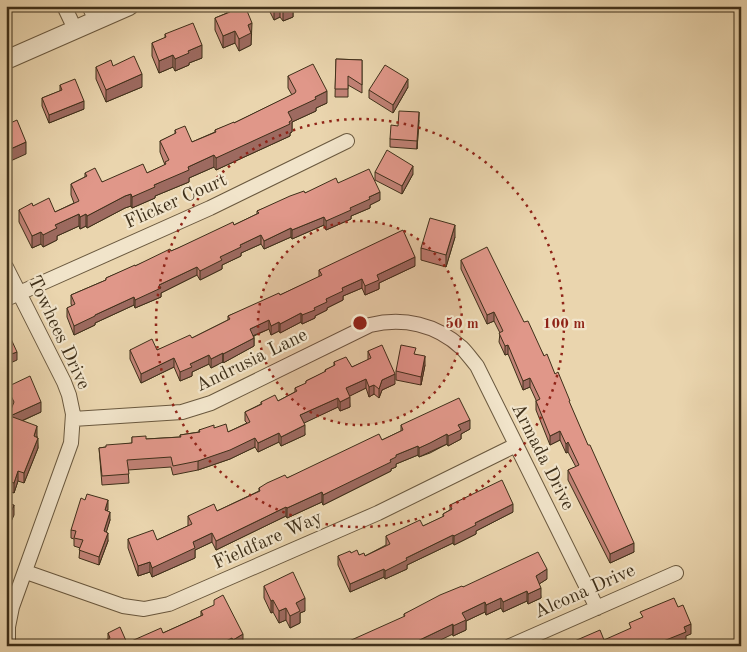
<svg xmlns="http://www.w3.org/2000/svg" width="747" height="652" font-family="'Old Standard TT',serif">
	<rect width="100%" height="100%" fill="#ead5ae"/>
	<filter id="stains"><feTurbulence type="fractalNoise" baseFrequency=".004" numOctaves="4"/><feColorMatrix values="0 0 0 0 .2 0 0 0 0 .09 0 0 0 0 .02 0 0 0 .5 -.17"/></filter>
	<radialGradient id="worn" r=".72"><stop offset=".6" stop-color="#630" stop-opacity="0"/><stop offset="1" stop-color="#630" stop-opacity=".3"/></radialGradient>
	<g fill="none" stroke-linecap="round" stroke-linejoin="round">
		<defs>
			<path id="minor" d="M64,6L75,29
				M89,6L96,20
				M6,267L64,382L69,395L73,414L71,443L12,607L8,627V646
				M6,299L210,208L347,141
				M73,419L182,412L211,403L370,325C403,317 436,324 462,348C467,353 472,360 477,366L597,608
				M26,572L123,606L144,609L169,604L378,513L516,445
				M510,646L676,573"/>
			<path id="tertiary" d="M6,60L129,6"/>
		</defs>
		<!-- minor casing -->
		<use href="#minor" stroke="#6a593f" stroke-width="16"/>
		<!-- tertiary casing -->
		<use href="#tertiary" stroke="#6a593f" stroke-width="20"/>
		<!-- minor -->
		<use href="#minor" stroke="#f1e4ca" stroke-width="14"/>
		<!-- tertiary -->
		<use href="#tertiary" stroke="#f1e4ca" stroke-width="18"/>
	</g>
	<!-- wall -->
	<path fill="#c18276" stroke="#3f301a" d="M227,6L252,35L251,36V45L239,51L235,43L223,48L215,30V18L227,13Z
		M267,6H303L293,11V17L283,21L280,17L274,20Z
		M165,34L202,58L189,63V65L175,71L173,67L159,73L152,56V43L165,38Z
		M336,59L362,60V93L348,85V97H335Z
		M96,67L142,87L106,102L96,79Z
		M288,76L327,103L316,108V111L292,122V132L290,133V136L216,170L214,167L189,178V182L155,196V198L132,208L131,206L125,208L87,228L86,226L80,229L79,226L57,236V240L43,247L41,244L32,248L19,222V210L33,206L55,212L74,203L71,195V184L85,177V173L102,182L147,173L165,165L160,152V141L175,134V130L192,142L215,132V130L234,123L292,95L288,88Z
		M60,85L84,109L49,123L42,106V98L60,91Z
		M408,87L393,113L369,98V90Z
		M419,120L417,149L390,147V139L398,126Z
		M375,172L413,174L402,194L375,180Z
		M338,183L380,200L370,205V208L351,216V219L326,230L324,225L292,239L291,237L264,249L261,244L241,253V256L222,265V269L200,280L197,275L161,293V297L135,308L134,305L95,323V325L74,335L67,317V308L72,306L71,304V295L106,280V278L234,225L257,214V211L305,193Z
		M455,237L446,267L421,260V248Z
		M461,260L524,322L555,374L570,405L634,552L610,563L568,480V470L576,467L568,452L566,453L560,440L550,445L536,410V400L530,387L523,390L508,354L505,355L499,342L500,333L494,321L487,324L461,269Z
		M415,266L379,283V289L365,295L362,288L343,296V300L327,308V310L315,316V318L302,324L301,322L280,333L279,331L271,335L269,329L254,336V346L223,363V362L211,368L209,364L192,372V376L180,381L174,367L141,383L130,359V350H157L192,338L228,320V316L280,295L319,277V270Z
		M368,351L395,384L382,390L379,398L374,394L369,397L366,388L349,396L350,407L340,411L338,407L303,423L305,435L281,446L279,442L258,452L255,447L230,459L198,470L173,475L171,467L128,470L129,483L102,485L99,448L132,443V437L146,439L180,437V435L199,432V430L214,428L228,432L247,423L245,421V412L261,404V402L278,401L295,392V388L306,384V381L325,372V370L334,366V362L352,367L368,360Z
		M416,354L425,365L421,385L396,380V371Z
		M9,386L41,412L22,421L37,436L38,448L24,483L18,481L14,493L8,491L6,496V422L12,408L9,402Z
		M401,425L470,429L461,434V439L448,446L447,444L430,453L419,457L418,455L396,464V467L391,469V471L323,505L322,502L287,518L286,516L216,550L212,542L195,550V558L152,577L150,572L138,576L128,548V539L157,540L188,526V516L217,511L259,491V488L287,478L382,440L401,431Z
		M450,505L513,512L476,531V534L454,545L453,543L407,565V569L385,579L384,577L350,592L338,565V556L351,553L359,555L365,556L386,545V536L423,526L443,517V514L450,510Z
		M108,509L107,511L110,520L106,532L108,541L99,565L79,558L80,548L74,546V539L71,538V530Z
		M547,579L539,584L541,598L528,604L527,601L503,612L501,608L486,615L485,612L466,621V630L453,636V634L404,616V614L463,587Z
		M264,586L305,611L300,613V623L290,628L286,620L279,623L273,612L271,613L264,598Z
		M201,611L243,644L240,646H103V642L108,639V633L127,643L163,633L201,616Z"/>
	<!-- shaded-wall -->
	<path fill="#9d6a60" stroke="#3f301a" d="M280,6V17L274,20V9Z
		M290,6H303L293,11V17L283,21V11Z
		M252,23L251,45L239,51V39L248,25Z
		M235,31V43L223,48V36Z
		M202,45V58L189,63V65L175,71V59L188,51Z
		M173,55V67L159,73V61Z
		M142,74V87L106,102V90Z
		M408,79V87L393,113V105Z
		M327,91V103L316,108V111L292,122V132L290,133V136L216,170V158L288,112L315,97Z
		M84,101V109L49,123V115Z
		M419,112V120L417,149V141Z
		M26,142V154L6,163V151Z
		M214,155V167L189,178V182L155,196V198L132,208V197L188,167Z
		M413,166V174L402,194V186Z
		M380,192V200L370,205V208L351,216V219L326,230V221L369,197Z
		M131,194V206L125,208L87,228V216L125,196Z
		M79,214V226L57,236V240L43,247V235L55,225Z
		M86,214V226L80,229V217Z
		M324,217V225L292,239V230Z
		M455,225V237L446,267V255Z
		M291,228V237L264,249V241Z
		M41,232V244L32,248V236Z
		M261,235V244L241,253V256L222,265V269L200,280V271L220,257L240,245Z
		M415,257V266L379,283V289L365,295V286L377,275Z
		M197,267V275L161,293V297L135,308V300L159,285Z
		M362,279V288L343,296V300L327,308V310L315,316V318L302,324V315L342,288Z
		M134,297V305L95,323V325L74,335V326L95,315Z
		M494,312V321L487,324V315Z
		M301,313V322L280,333V324Z
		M269,320V329L250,337V329Z
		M279,322V331L271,335V326Z
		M254,338V346L223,363V354Z
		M508,345V354L505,355V346Z
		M17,352V360L6,365V356Z
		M223,353V362L211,368V359Z
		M209,355V364L192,372V376L180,381V372L190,364Z
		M425,356V365L421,385V377Z
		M174,358V367L141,383V374Z
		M395,374V384L382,390L379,398V389L382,380Z
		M530,378V387L523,390V381Z
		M366,379V388L346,398V388Z
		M374,385V394L369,397V387Z
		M350,397V407L340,411V402Z
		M338,398V407L300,425V415Z
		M41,402V412L10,426V416Z
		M470,420V429L461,434V439L448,446V436L458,425Z
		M305,425V435L281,446V437Z
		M37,426V436L34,446V436Z
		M560,431V440L550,445V436Z
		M279,433V442L258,452V443Z
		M447,434V444L419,457V448Z
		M38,438V448L24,483V473Z
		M255,438V447L230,459L198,470V461Z
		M568,442V452L566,453V444Z
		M418,446V455L396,464V467L391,469V471L323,505V495L390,460L396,455Z
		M18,471V481L14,493V483Z
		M8,481V491L6,496V486Z
		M322,492V502L287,518V508Z
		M108,500V509L105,518V510Z
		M513,504V512L476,531V534L454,545V536L475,523Z
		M14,505V515L6,533V523Z
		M286,507V516L216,550V541Z
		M110,512V520L104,540V531Z
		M108,533V541L99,565V557Z
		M212,533V542L195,550V558L152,577V568L193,542Z
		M453,535V543L407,565V569L385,579V571L406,558Z
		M634,543V552L610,563V554Z
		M150,562V572L138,576V566Z
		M384,569V577L350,592V584Z
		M547,569V579L536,586V576Z
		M541,588V598L528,604V594Z
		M527,591V601L503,612V602Z
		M305,598V611L300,613V623L290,628V616L296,603Z
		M501,598V608L486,615V605Z
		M273,600V612L271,613V601Z
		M485,602V612L466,621V630L453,636V626L462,613Z
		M286,608V620L279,623V611Z
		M453,624V634L428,646H407Z
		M691,624V634L686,636V642L677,646H651L684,627Z
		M243,634V644L240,646H233V640Z
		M232,638V646H216Z"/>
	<!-- building -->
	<path fill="#e09789" stroke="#3f301a" d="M227,6H245L252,23L248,25L251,33L239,39L235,31L223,36L215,18L230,12Z
		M272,6H293L283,11L280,6L274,9Z
		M193,23L202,45L188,51L189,53L175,59L173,55L159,61L152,43L166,37L165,34Z
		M134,56L142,74L106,90L96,67L111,60L113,66Z
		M336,59L362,60V85L348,76V89H335Z
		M313,64L327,91L315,97L316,99L288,112L292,120L289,122L290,124L216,158L214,155L188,167L189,170L154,185L155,187L132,197L131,194L125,196L87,216L86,214L80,217L79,214L55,225L57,228L43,235L41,232L32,236L19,210L32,203L33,206L49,198L55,212L79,201L71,184L87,176L85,173L95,168L102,182L143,164L147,173L166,164L165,162L169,160L160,141L176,133L175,130L185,126L192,142L216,132L215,130L234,122V123L295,93L296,91L288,76Z
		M385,65L408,79L393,105L369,90Z
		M75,79L84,101L49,115L42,98L62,90L60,85Z
		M399,111L419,112L417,141L390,139L391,125L398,126Z
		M17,120L26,142L6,151V125Z
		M387,150L413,166L402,186L375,172Z
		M369,169L380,192L369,197L370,199L350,208L351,210L326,221L324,217L292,230L291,228L264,241L261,235L240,245L241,247L220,257L222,260L200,271L197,267L159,285L161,288L135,300L134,297L95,315V316L74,326L67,308L75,304L71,295L106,280V278L135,265V266L170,249L171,251L178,248L233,222L234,225L259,213L257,211L290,196L304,191L305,193L336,178L338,183Z
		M430,218L455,225L446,255L421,248Z
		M403,230L415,257L377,275L379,280L365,286L362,279L342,288L343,291L326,299L327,302L314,308L315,310L302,315L301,313L280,324L279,322L271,326L269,320L250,329L254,338L223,354V353L211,359L209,355L190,364L192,367L180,372L174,358L141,374L130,350L152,339L157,350L190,335L192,338L230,319L228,316L279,293L280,295L322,275L319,270Z
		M487,247L524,322L528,321L544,356L547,354L555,374L558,372L570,401H569L588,445H590L634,543L610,554L568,470L579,465L568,442L566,444L560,431L550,436L536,401L540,399L530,378L523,381L508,345L505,346L499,333L503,331L494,312L487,315L461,260Z
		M6,328L17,352L6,356Z
		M382,345L395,374L382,380L379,389L374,385L369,387L366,379L346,388L350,397L340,402L338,398L300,415L305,425L281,437L279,433L258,443L255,438L230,450L198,461L173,466L171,457L127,460L129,474L102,476L99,448L106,447V445L132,443V437L146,436V439L181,437L180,435L200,432L199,430L214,425V428L226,424L228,432L250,422L245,412L262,404L261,402L275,395L278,401L297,391L295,388L306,383V381L326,371L325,370L335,365L334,362L346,357L352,367L371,358L368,351Z
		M401,345L416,348L414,354L425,356L421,377L396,371Z
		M30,376L41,402L10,416L37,426L34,436L38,438L24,473L18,471L14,483L8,481L6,486V422L14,402L9,392L11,391L9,386Z
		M459,398L470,420L458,425L461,430L448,436L447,434L430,443L419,448L418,446L396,455V457L390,460L391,462L323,495L322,492L287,508L286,507L216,541L212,533L193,542L195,548L152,568L150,562L138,566L128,539L153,530L157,540L192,524L188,516L214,504L217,511L260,491L259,488L267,483L285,475L287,478L379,434L382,440L403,430L401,425Z
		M502,480L513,504L475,523L476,525L454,536L453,535L406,558L407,560L385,571L384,569L350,584L338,556L350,551L351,553L357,550L359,555L364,553L365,556L390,544L386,536L420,520L423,526L444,516L443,514L452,509L450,505Z
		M87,494L108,500L105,510L110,512L104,531L108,533L99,557L79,550L83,540L74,538L76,531L71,530L81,498L85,500Z
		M6,503L14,505L6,523Z
		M538,552L547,569L536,576L541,588L528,594L527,591L503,602L501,598L486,605L485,602L462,613L466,620L453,626V624L407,646H338L405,616L404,614L440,595L462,586L463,587Z
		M293,572L305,598L296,603L300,611L290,616L286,608L279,611L273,600L271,601L264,586Z
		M223,595L243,634L233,640L232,638L216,646H104L103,642L110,638L108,633L120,627L127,643L161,628L163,633L203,615L201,611L214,605V600Z
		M674,598L678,607L683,605L691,624L684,627L686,632L651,646H563L600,630L604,640L631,628L629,623L643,617L640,612Z"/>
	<!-- distance rings -->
	<circle cx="360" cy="323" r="102" fill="#8f2418" fill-opacity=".12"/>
	<g fill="none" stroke="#8f2418" stroke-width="2.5" stroke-dasharray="2.5 5">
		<circle cx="360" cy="323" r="102"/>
		<circle cx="360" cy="323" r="204"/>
	</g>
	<g text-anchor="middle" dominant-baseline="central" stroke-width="4.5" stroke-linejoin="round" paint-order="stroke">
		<!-- street labels -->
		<g font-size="19" fill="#3f301a" stroke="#f1e4ca">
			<text transform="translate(176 202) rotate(-24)">Flicker Court</text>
			<text transform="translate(58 333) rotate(65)">Towhees Drive</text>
			<text transform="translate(252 361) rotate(-26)">Andrusia Lane</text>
			<text transform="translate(542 457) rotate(63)">Armada Drive</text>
			<text transform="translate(268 541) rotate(-24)">Fieldfare Way</text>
			<text transform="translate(585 592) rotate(-24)">Alcona Drive</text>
		</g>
	</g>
	<circle cx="360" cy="323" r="8" fill="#8f2418" stroke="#f1e4ca" stroke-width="2.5"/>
	<g font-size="15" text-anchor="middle" font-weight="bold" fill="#8f2418" stroke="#f1e4ca" stroke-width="4.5" stroke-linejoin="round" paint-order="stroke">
		<text x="462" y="328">50 m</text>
		<text x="564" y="328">100 m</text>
	</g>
	<!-- margin -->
	<rect width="747" height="652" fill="none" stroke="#ead5ae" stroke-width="25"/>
	<rect x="8" y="8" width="732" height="637" fill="none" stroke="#3f301a" stroke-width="2.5"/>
	<rect x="12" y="12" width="722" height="627" fill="none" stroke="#3f301a"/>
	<rect width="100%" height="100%" filter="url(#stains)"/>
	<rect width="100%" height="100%" fill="url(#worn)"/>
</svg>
